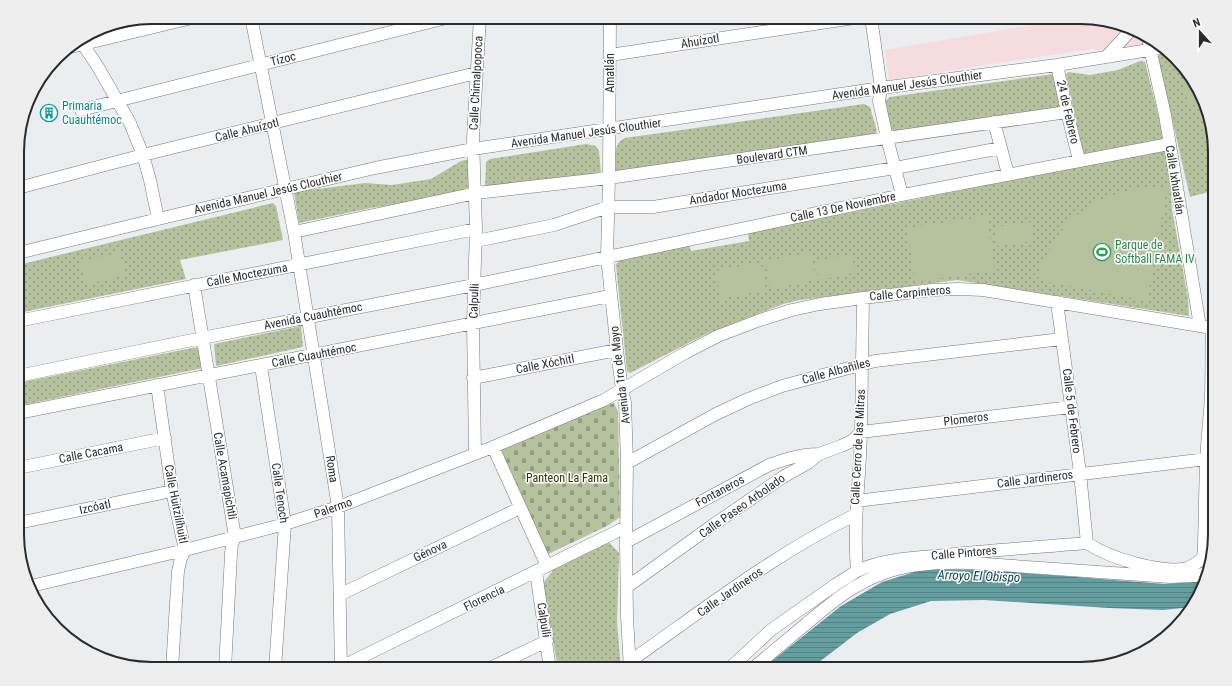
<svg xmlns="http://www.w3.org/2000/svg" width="1232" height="686" font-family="'Roboto Condensed',sans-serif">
	<defs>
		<pattern id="cemetery-stones" width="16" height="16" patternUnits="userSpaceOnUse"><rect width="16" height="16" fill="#b6c19e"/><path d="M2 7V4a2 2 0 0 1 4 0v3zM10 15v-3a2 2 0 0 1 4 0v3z" fill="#949d81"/></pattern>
		<pattern id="park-dots" width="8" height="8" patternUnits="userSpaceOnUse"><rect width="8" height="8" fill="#b6c19e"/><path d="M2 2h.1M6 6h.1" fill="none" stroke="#949d81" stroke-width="1.8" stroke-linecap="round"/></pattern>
		<pattern id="water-rules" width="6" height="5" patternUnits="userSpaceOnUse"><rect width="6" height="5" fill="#649e9f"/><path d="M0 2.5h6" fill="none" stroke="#538182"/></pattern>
	</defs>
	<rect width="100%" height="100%" fill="#ebeef1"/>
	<!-- commercial -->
	<path fill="#f7dcdf" d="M1081,17L1147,35L1156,43L1104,51L1092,49L889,80L885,50Z"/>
	<!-- cemetery -->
	<path fill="url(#cemetery-stones)" d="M614,403L618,412L620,517L607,526L544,556L498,450L604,406Z"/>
	<!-- park -->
	<path fill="url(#park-dots)" d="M1167,53L1192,77L1215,143V190L1190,197L1157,54Z
		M1140,61L1145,62L1168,155L1172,209L1188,298L1189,316L957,280L800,300L783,304L704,335L630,373L627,371L616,265L619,260L689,245L691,251L749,241L748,233L1077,167L1084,160L1083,152L1066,75L1068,72L1090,75L1118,70Z
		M1054,74L1060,107L895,132L891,129L884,102L890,97Z
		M864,104L870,107L877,131L875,134L616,172C616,160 612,143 625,138Z
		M586,144L596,146L599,151L601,173L485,191L486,162L490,159Z
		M470,159V192L371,208L299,223L294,192L365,183L392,185L431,179L461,161Z
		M273,203L276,206L283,240L180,260L186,279L18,313V265Z
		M301,326L303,347L216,366L214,344Z
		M197,347L203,368L18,406V383Z
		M608,541L619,553L617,622L621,669H558L543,583L552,572V568Z"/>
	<!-- pitch -->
	<path fill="#b6c19e" d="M1181,67L1192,77L1201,103L1188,105Z
		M1141,188L1167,189L1147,301L1038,280L1042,262L1068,221L1095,202L1118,193Z
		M987,216L995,270L915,282L907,228Z
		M1031,222L1034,241L997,246L995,227Z
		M120,252L126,275L86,285L80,262Z
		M811,252L816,280L771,289L765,261Z
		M852,254L855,273L819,280L815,261Z
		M761,262L766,290L721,299L715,271Z"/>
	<!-- water -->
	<path fill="url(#water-rules)" d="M924,569L988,570L1165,584L1203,581L1197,601L1192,607L1163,610L1109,608L984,600L931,601L890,614L857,633L810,669H762L841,606L882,582Z"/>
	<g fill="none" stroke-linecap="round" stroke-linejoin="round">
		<defs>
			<path id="minor" d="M251,17L294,232L338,507L341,669
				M610,17L609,178L607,257L617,350L622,390L625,402L627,463L626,542L627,617L630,669
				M871,17L881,88L879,101L887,138L902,195
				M1147,35L1165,115L1200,326
				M80,40L98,67L130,123L143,155L150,180L158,219
				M67,48L196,17
				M610,55L861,17
				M1107,56L1131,30
				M1057,65L1067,112L1079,160
				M81,110L450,17
				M994,122L1008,174
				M18,188L143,155L476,73
				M294,232L476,193L609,178L1067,112
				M476,241L554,225L608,207H653L895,168L1001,148
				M18,253L158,219L375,168L473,149L881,88L1057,65L1161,48
				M194,285L235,537L232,544L231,554L225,669
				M1057,302L1080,473L1087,543
				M18,321L476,229
				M261,366L285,524L275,669
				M18,376L202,338L474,285L902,195L1169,144
				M473,378L617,350
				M157,385L172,491L185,550L181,558L178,571L172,669
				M18,413L610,296
				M493,447L547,566
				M475,454L473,323L476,229L473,138L480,17
				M627,463L716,414L748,399L782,386L875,361L1062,339
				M18,468L165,438
				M856,501L1215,458
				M18,523L172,491
				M626,542L769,465C786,459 801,454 819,454
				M1204,545L1206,459L1211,397L1212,328
				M857,571C853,524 860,479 861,432C862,387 862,342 863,298
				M536,572L550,669
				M31,586L185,550L285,524L338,507L493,447L604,400L685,353L718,336L760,320L792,310L820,304L863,298L932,290L958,289L983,290L1200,326L1212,328L1215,327
				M627,587L713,525L783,477L808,463L819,454L841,446L852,441L861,432L1071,407
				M341,594L520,508
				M629,662C702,611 774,554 855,515
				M341,667L626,527
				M488,669L547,641
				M729,669L771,630L835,585L857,571C884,558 917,558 946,555C993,550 1040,547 1087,543C1109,558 1161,574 1187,568C1193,566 1198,562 1203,558L1204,545L1215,542
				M752,669C770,654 788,639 806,624C831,603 853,584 884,573C912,563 942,562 971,563L1170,577L1195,576L1206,573"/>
		</defs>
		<!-- minor casing -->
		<use href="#minor" stroke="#76787c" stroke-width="13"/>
		<!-- minor -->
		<use href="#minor" stroke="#fff" stroke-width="12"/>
	</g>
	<!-- icons -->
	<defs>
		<symbol id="building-ring" viewBox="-11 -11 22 22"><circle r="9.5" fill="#fff" stroke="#0f9aa8" stroke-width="1.5"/><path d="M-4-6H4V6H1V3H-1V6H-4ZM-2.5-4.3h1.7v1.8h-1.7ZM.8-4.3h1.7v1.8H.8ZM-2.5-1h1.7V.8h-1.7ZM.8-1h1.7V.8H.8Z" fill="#0f9aa8"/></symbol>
		<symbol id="stadium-ring" viewBox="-11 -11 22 22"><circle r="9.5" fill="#fff" stroke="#2e9e5b" stroke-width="1.5"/><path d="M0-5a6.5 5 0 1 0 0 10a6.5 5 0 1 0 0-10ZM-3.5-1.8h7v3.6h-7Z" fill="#2e9e5b"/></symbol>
	</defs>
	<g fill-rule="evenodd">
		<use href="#building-ring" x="39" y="103" width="20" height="20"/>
		<use href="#stadium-ring" x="1092" y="242" width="20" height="20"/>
	</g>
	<g text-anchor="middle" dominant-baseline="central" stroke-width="3" stroke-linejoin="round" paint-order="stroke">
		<!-- street labels -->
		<g font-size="12" fill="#2a2b2d" stroke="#fff">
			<text transform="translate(700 41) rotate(-9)">Ahuízotl</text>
			<text transform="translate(283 59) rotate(-14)">Tízoc</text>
			<text transform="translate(610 73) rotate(-90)">Amatlán</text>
			<text transform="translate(476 83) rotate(-87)">Calle Chimalpopoca</text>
			<text transform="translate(907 85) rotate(-8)">Avenida Manuel Jesús Clouthier</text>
			<text transform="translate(1068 112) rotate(77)">24 de Febrero</text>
			<text transform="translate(247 130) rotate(-14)">Calle Ahuízotl</text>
			<text transform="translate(586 133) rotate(-8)">Avenida Manuel Jesús Clouthier</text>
			<text transform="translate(772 155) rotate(-8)">Boulevard CTM</text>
			<text transform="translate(1175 180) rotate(81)">Calle Ixhuatlán</text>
			<text transform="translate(268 193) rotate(-13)">Avenida Manuel Jesús Clouthier</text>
			<text transform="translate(738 193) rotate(-9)">Andador Moctezuma</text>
			<text transform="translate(843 207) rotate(-12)">Calle 13 De Noviembre</text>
			<text transform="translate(247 275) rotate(-11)">Calle Moctezuma</text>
			<text transform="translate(910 293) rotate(-5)">Calle Carpinteros</text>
			<text transform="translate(474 301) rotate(-88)">Calpulli</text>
			<text transform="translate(313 316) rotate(-11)">Avenida Cuauhtémoc</text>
			<text transform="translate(314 355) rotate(-11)">Calle Cuauhtémoc</text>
			<text transform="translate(545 364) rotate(-11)">Calle Xóchitl</text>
			<text transform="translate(836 371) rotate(-15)">Calle Albañiles</text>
			<text transform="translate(620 375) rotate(-97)">Avenida 1ro de Mayo</text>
			<text transform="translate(1072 411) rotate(83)">Calle 5 de Febrero</text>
			<text transform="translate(966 419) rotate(-7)">Plomeros</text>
			<text transform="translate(858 447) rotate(-87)">Calle Cerro de las Mitras</text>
			<text transform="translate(91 453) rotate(-11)">Calle Cacama</text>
			<text transform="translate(332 469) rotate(81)">Roma</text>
			<text transform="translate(225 476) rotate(80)">Calle Acamapichtli</text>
			<text transform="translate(1035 479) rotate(-7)">Calle Jardineros</text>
			<text transform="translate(720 491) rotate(-28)">Fontaneros</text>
			<text transform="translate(280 493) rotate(82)">Calle Tenoch</text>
			<text transform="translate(176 504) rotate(79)">Calle Huitzilíhuitl</text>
			<text transform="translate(742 506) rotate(-35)">Calle Paseo Arbolado</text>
			<text transform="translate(95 507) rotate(-12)">Izcóatl</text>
			<text transform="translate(333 508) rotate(-19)">Palermo</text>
			<text transform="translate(430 551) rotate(-25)">Génova</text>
			<text transform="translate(964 553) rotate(-5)">Calle Pintores</text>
			<text transform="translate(730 592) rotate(-35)">Calle Jardineros</text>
			<text transform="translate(484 598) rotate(-26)">Florencia</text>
			<text transform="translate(544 620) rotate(81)">Calpulli</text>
		</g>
		<!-- culture labels -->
		<g font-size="12" fill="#0d838f" stroke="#fff" text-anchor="start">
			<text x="62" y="106">Primaria<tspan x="62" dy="14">Cuauhtémoc</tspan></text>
		</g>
		<!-- leisure labels -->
		<g font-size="12" fill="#27864d" stroke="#fff" text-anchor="start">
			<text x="1115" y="245">Parque de<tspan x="1115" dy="14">Softball FAMA IV</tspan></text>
		</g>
		<!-- park labels -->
		<g font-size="12" fill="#2a3501" stroke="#fff">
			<text x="567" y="478">Panteon La Fama</text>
		</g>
		<!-- water labels -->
		<g font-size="13" font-style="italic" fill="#0a4344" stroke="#fff">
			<text transform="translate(979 576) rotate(2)">Arroyo El Obispo</text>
		</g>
	</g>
	<!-- crop -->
	<path d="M0 0H1232V686H0ZM152 24H1080A128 128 0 0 1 1208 152V534A128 128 0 0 1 1080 662H152A128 128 0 0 1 24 534V152A128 128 0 0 1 152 24Z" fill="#eee" fill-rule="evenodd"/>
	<path fill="none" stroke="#2a2b2d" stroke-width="2" d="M152 24H1080A128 128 0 0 1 1208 152V534A128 128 0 0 1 1080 662H152A128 128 0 0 1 24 534V152A128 128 0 0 1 152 24Z"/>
	<!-- north arrow -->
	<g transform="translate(1200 32) rotate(339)" stroke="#ffffff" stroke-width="3" paint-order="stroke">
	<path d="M0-3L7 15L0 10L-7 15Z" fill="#2a2b2d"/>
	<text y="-6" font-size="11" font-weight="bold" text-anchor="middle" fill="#2a2b2d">N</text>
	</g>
</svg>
